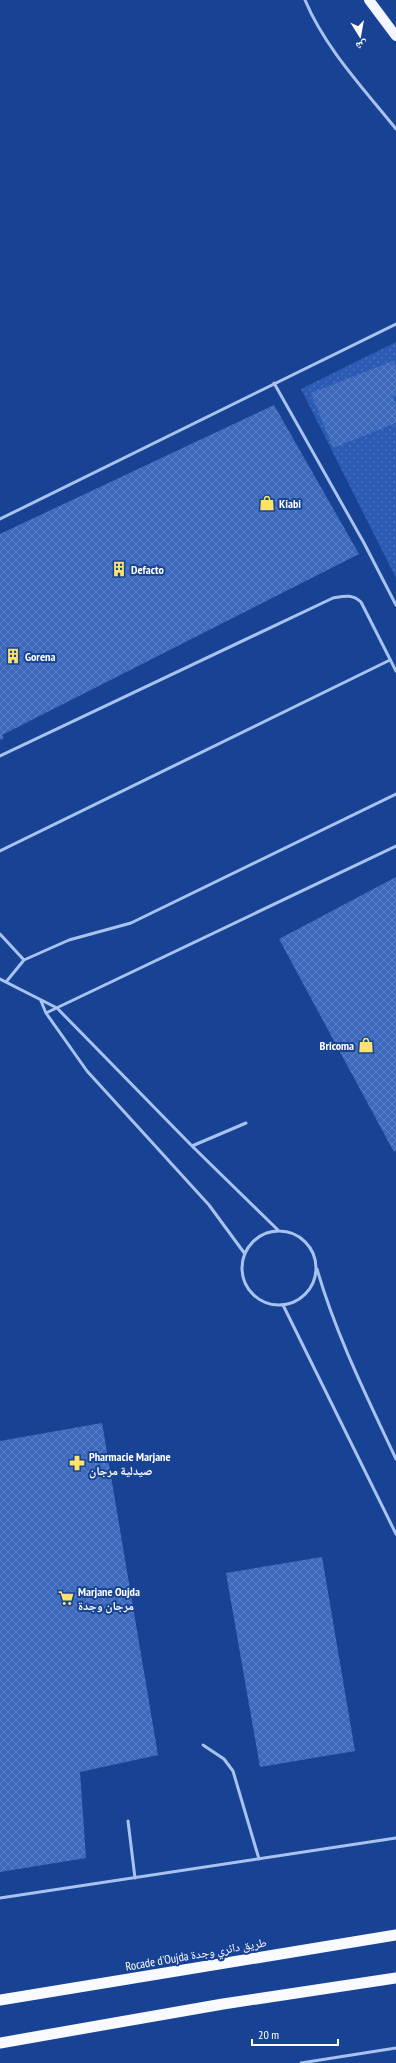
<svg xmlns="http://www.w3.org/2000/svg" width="396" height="2063" font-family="'PT Sans Narrow','Noto Naskh Arabic',sans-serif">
	<defs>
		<pattern id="grass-dots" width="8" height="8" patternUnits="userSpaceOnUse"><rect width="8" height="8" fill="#2b5bb4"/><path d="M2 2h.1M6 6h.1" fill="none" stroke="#4b74bf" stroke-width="1.8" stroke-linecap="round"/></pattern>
		<pattern id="building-cross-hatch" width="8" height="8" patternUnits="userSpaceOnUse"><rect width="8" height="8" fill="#3c69bc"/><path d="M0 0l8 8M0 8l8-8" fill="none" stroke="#5980c6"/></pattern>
	</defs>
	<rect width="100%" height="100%" fill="#184395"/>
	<!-- grass -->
	<path fill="url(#grass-dots)" d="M396,342V578L301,389Z"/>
	<!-- building -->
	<path fill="url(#building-cross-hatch)" d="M393,361L396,367V395L393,397L396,405V423L333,448L311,393Z
		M274,405L359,554L2,735L4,738L0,740V534Z
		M396,877V1150L394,1152L279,939Z
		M102,1423L158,1755L80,1772L86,1858L0,1872V1441Z
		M322,1557L355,1751L260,1767L226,1573Z"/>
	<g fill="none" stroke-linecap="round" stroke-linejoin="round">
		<!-- service -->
		<path stroke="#a9c3f1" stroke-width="3" d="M305,0C325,48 363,88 396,129
			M274,383L364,543L396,605
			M0,519L396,324
			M0,756L333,598C345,596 352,594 361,602L396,671
			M0,851L390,660
			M0,934L24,960
			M0,979L57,1008L192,1146L279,1231
			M6,982L24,960L69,940L131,923L396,794
			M41,1001L46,1013L87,1071L209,1205L245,1254
			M46,1013L396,846
			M192,1146L246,1123
			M242 1268a37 37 0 1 1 74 0a37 37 0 1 1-74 0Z
			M317,1269C336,1335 367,1397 396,1459
			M283,1305L396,1534
			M203,1745L224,1759L233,1771L259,1859
			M128,1821L135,1878
			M0,1898L396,1838
			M301,2063L396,2048"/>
		<!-- primary -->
		<path stroke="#f3f6ff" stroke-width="10" d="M369,0L396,36"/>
		<!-- trunk -->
		<path stroke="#f9faff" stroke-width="11" d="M0,2000L396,1935
			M0,2043L223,2004L396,1978"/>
	</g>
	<!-- icons -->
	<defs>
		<symbol id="shop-bare" viewBox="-9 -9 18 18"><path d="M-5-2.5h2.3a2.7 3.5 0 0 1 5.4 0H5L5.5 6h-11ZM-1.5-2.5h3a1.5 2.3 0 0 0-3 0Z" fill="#ffe269" stroke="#184395" stroke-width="2.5" paint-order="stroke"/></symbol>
		<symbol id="building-bare" viewBox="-9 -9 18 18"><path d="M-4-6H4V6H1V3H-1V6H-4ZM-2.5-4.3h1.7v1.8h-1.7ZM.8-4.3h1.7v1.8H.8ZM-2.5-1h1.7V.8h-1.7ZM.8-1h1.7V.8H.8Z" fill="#ffe269" stroke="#184395" stroke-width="2.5" paint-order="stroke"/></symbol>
		<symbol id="pharmacy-bare" viewBox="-9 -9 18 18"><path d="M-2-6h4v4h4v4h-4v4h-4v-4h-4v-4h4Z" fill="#ffe269" stroke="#184395" stroke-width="2.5" paint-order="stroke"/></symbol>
		<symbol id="supermarket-bare" viewBox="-9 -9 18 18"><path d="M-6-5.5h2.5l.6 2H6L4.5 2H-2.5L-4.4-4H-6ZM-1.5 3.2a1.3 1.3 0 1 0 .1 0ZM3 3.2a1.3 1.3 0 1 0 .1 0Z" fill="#ffe269" stroke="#184395" stroke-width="2.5" paint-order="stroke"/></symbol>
	</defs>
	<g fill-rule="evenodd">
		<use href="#shop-bare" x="256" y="492" width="22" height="22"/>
		<use href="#building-bare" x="108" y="558" width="22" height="22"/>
		<use href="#building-bare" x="2" y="645" width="22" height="22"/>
		<use href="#shop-bare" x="355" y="1034" width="22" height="22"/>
		<use href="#pharmacy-bare" x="66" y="1452" width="22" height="22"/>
		<use href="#supermarket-bare" x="55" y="1587" width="22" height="22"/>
	</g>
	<g text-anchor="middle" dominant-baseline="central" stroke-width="4" stroke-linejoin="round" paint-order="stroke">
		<!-- poi labels -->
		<g font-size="12" font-weight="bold" fill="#fff" stroke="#184395" text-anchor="start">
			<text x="279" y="503">Kiabi</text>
			<text x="131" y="569">Defacto</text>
			<text x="25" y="656">Gorena</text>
			<text x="354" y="1045" text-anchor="end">Bricoma</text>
			<text x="89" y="1456">Pharmacie Marjane<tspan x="89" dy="14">صيدلية مرجان</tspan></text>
			<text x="78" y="1591">Marjane Oujda<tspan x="78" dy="14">مرجان وجدة</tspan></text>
		</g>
		<!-- street labels -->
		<g font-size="12" fill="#fff" stroke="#184395">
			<text transform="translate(196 1954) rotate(-10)">Rocade d'Oujda طريق دائري وجدة</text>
		</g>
	</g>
	<!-- north arrow -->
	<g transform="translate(360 36) rotate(169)" stroke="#184395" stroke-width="3" paint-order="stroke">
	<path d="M0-3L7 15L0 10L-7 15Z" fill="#ffffff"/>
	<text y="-6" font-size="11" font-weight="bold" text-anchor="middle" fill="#ffffff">ش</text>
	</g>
	<!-- scale -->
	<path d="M252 2039v6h86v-6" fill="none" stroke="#ffffff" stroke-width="2"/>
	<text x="258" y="2039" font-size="12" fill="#ffffff" stroke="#184395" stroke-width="3" paint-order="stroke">20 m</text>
</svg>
